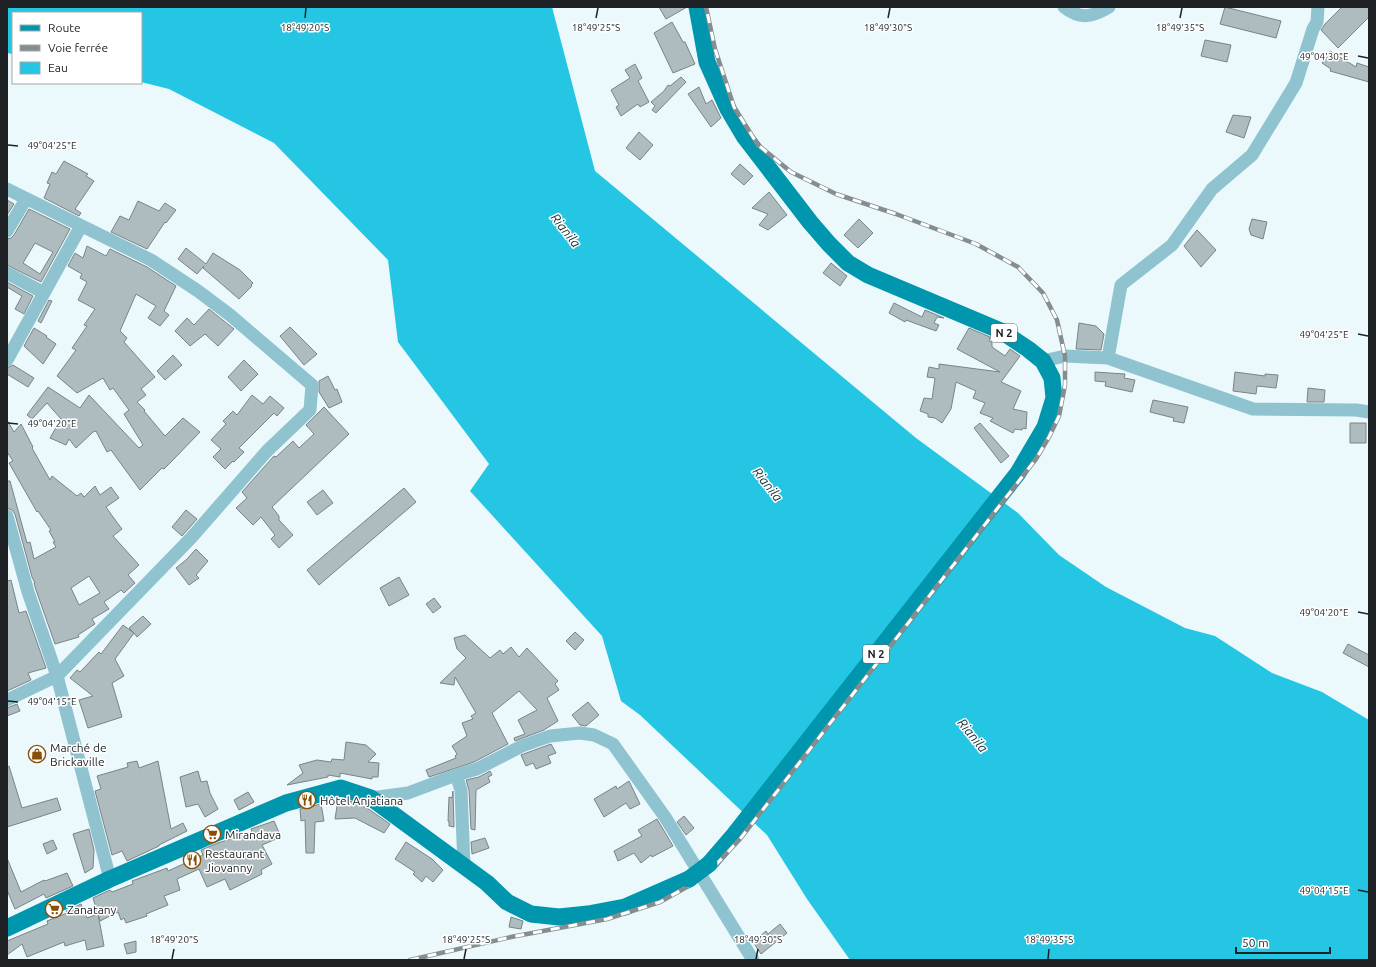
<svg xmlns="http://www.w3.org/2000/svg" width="1376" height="967" font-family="Ubuntu,sans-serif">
	<rect width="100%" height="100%" fill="#ebf9fc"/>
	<!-- water -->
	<path fill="#24c6e3" d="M7,7H552L595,171L916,438L1018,513L1059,555L1106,587L1185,628L1215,636L1272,673L1322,692L1369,720V960H850L807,899L767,835L640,715L621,701L602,636L470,491L489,464L398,342L388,260L274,143L169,89L141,82V13H13V54L7,53Z"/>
	<!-- building -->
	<path fill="#afbcbf" stroke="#788487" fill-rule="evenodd" d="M659,7H687L666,19Z
		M1225,7L1281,21L1276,38L1220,24Z
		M1342,7H1369V17L1338,48L1321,30L1325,24Z
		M672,22L683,42H685L695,64L673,73L654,33Z
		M1205,40L1231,45L1227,62L1201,56Z
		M1330,51L1356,67L1357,63L1369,67V82L1330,71L1331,69L1322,63Z
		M635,64L642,78L638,81L649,102L640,107L638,104L621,116L616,107L619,105L611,90L630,78L625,70Z
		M681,77L686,82L656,113L652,110L655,106L651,102L664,91L668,85L670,86Z
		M699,87L706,104L712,100L721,118L711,127L688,94Z
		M1233,115L1251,117L1244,138L1226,132Z
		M639,132L653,145L640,160L626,148Z
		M64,161L88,174L86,176L94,181L75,209L81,213L79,216L44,198L50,184L47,183L52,172L56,174Z
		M740,164L753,176L744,185L731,174Z
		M769,192L787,215L768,230L759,225L768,214L752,208Z
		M7,200L14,204L7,215Z
		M138,201L159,211L165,203L176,210L166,223L165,222L147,249L111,232L120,216L129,220Z
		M29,209L70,229L41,282L7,265V239L11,238L14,235ZM35,243L53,252L40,274L23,263Z
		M859,219L873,233L858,248L844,235Z
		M1252,219L1267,222L1263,239L1251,235L1249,229Z
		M1197,230L1216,250L1201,267L1184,246Z
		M87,246L106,256L110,249L147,267L176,286L164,311L169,315L160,326L148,318L156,306L136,294L120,331L127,338L124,342L155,377L141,389L146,395L137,402L145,410L144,411L165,436L183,418L200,432L171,462L164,469L162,468L140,490L111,450L107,452L96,431L93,432L76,448L69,439L66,445L50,438L61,419L47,403L32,419L27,415L48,387L80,408L89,395L139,448L143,445L124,414L129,410L113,388L110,390L103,378L77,393L57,376L76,350L72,348L87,326L84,325L95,309L78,300L87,282L80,278L82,274L68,266L75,253L83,258Z
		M186,248L206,264L213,253L240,270L253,283L251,285L252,286L239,299L203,268L204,266L197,274L178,259Z
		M831,263L847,276L840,286L823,273Z
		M7,282L33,296L24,314L15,309L22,296L7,287Z
		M49,300L52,301L41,323L38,321Z
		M894,303L922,317L925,310L944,318L937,317L934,323L939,325L936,331L906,320L905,322L889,313Z
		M209,309L234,329L218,346L205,334L190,346L175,331L187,318L194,325Z
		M1079,323L1096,326L1104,334L1101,350L1076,349Z
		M290,327L317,354L304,365L280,336Z
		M34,328L47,336L46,337L56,344L43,364L24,346Z
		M969,328L990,337L989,341L992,342V347L1005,356L1010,349L1020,356L1001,382L1021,391L1013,409L1027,412L1026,429L1023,428L1022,430L1015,429L1013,433L990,421L993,418L980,413L985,403L973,398L976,391L956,382L951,409L942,423L935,418L928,417V414L920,411L924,398L932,399L935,378L927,377L929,367L939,369V364L1000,372L957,349Z
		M173,355L182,365L165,380L157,371Z
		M244,360L258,374L241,391L228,377Z
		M13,365L34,378L28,387L7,374V368Z
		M1095,372L1125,374L1124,378L1135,380L1132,392L1105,386L1106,382L1095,381Z
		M1235,372L1265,376V374L1278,375L1276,388L1257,386L1256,394L1233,391Z
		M328,376L335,390L337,389L342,402L329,408L319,392V381Z
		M1308,388L1325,390L1324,402H1307Z
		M252,395L263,404L270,396L284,408L277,416L274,413L239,448L244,452L234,462L233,461L225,469L213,457L221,449L211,440L226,424L223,421L233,411L237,415Z
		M1153,400L1188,407L1184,423L1173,421L1174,418L1150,412Z
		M324,407L349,434L272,507L279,516V520L293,535L279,548L271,539L275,535L261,517L253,525L236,508L247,498L242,492L273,457L274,456L276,457L293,441L299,448L314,434L306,425Z
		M7,420L14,432L21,424L33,447L32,448L50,480L52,476L77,496L81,493L84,497L95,486L100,495L111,487L119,498L106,507L113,517L122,529L113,536L139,565L128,575L135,583L124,593L121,590L104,602L109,609L92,619L95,624L78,635L79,637L55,644L36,590L34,583H35L32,577L15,514L12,510L7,508V481H10L27,543L30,542L34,559L56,547L53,542H55L49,531L51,530L38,511L37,512L9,463L13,461L7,452ZM89,576L100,593L79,605L71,588Z
		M980,423L1009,456L1001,463L974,428Z
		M1350,423H1366V443H1350Z
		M404,488L416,502L319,585L307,570Z
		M323,490L333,503L317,515L307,502Z
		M186,510L197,519L182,536L172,527Z
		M196,549L208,561L196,575L199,578L189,585L176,568L186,560Z
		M399,577L409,595L389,606L380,588Z
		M11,580L19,613L26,611L46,668L28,673L31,680L7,691V581Z
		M434,598L441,607L433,613L426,604Z
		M143,616L151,624L137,637L134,633L115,659L124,676L112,683L122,717L88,728L79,700L93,696L70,678L77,670L80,672L99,652L101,654L123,625L134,633L129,628Z
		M575,632L584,640L575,650L566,641Z
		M465,635L490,658L500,650L503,654L511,647L519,657L527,648L558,681L555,684L559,690L547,698L558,721L544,730L515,741L514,738L525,734L518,720L537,710L519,691L492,713L508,744L474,762L429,777L426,770L456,758L455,756L457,754L452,746L467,736L462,723L473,719L471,716L476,713L455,677L454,685L440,683L466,658L457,649L454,638Z
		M1348,644L1369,655V667L1343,653Z
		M588,702L599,715L586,726L580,725L572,715Z
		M17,704L20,711L7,716V708Z
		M346,742L366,745L376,754L368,762L379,763L378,777H372V779L340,773V777L328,775V777L287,785L303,773L299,765L317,760L331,762L332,759L344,760Z
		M551,744L556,753L548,756L551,763L536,769L533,763L526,766L521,755Z
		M137,761L139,768L158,761L171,829L183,823L187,831L159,845V846L127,861L122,851L112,855L95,791L101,789L97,776L128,767L127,763Z
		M9,766L22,808L57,798L61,810L7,827V767Z
		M198,771L201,782L207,781L210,793L218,809L205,817L198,804L186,807L180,777Z
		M490,771L492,775L488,777L490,782L476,790L475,830L471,829L469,790L466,780L479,777Z
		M629,781L640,804L630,809L626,803L604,817L594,799L616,786L617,789Z
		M453,791L454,827L449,826V821H448L449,797L452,798Z
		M248,792L254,802L239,810L234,800Z
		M338,800L350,801L362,806L370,810L390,824L384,833L355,818L335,819Z
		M321,804L324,821L315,822L314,853H306L305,820L301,821L300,809Z
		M684,816L694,828L686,835L677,822Z
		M657,819L673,846L652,857L651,855L641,863L634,853L618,861L614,851L642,836L638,830Z
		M274,821L281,837L262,845L272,864L261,870L262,874L230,890L225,879L207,887L199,869L177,879L180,890L164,896L168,905L146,914L147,916L126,923L124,918L121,920L118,912L100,921L93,898L110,890L112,892L133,884L132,881L167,868L168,871L203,855L201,850L218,843L252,832L251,829Z
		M89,829L94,850L93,868L85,873L73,834Z
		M485,838L489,848L472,854L471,842Z
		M53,840L57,849L47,854L43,844Z
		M406,842L432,859L443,870L433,882L426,876L422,882L413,874L415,872L395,859Z
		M7,858L21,892L44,880L45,881L67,873L73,886L46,898L44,894L15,909L7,890Z
		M81,904L87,918L98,914L104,946L87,950L85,940L65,946L64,942L27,957L22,944L7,955V941L48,924L47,921L67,913L66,911Z
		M511,917L523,921L521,929L509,927Z
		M780,924L787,933L761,954L753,942L766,931L768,934Z
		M136,941V952L127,954L124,944Z"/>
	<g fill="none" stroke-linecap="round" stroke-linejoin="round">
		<!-- minor -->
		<path stroke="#8ec3cf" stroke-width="13" d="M1064,7C1080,20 1093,17 1109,7
			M7,189L151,260L198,291L230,315L312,385L310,410L267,451L191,538L57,676L7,700
			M7,231L26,199
			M7,273L44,293
			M1108,358L1121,285L1172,245L1212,189L1252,155L1296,83L1313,29L1317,22L1318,7
			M7,360L81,226
			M1043,361L1065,356L1108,358L1253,409L1356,410L1369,412
			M7,516L28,592L57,676L110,879
			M456,775L461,790L464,866
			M371,798L408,793L456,775L477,769L522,746L550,736L580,733L594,735L613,744L665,817L753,960"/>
		<!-- major -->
		<path stroke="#0096ad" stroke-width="17" d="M697,7L707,62L728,109L744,136L810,222L829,244L848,263L868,275L1001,331L1028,349L1043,361L1052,378L1054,398L1045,427L1018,473L734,835L709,864
			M7,928L110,879L286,803L341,788L371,798L487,883L507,902L531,914L559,917L588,914L625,907L689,879"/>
		<defs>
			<path id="rail" d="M410,960L511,937L607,919L660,902L692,884L711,870L740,839L1036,459L1049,437L1059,416L1065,385V356L1057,320L1043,293L1018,267L976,244L896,214L836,194L791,172L758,145L734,107L715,49L706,7"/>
		</defs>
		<!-- rail casing -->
		<use href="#rail" stroke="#848d8f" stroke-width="4.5"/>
		<!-- rail -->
		<use href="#rail" stroke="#fff" stroke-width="3" stroke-dasharray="9" stroke-linecap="butt"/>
		<!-- major-bridge -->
		<path stroke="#0096ad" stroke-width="17" d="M689,879L709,864"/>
	</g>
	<!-- ticks -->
	<path fill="none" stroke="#1e2224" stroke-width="1.5" d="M305,18L306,8M596,18L598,8M888,18L890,8M1180,18L1182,8M1358,56L1368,58M8,145L18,146M1358,334L1368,336M8,423L18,424M1358,612L1368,614M8,701L18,702M1358,890L1368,892M172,959L174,949M464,959L466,949M756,959L758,949M1048,959L1049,949"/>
	<!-- icons -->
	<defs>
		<symbol id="shop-ring" viewBox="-11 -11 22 22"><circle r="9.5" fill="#fff" stroke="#894f05" stroke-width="1.5"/><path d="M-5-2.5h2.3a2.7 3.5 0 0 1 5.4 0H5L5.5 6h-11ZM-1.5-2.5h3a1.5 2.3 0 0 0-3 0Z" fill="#894f05"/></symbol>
		<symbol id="restaurant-ring" viewBox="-11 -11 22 22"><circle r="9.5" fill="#fff" stroke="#894f05" stroke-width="1.5"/><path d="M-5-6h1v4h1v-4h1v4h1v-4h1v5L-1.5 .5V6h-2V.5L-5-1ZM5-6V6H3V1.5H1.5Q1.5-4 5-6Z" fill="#894f05"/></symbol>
		<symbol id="supermarket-ring" viewBox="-11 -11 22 22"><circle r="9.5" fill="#fff" stroke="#894f05" stroke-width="1.5"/><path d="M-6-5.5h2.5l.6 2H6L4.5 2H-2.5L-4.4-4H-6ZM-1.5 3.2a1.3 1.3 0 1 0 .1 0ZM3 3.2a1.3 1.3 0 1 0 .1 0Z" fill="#894f05"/></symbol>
	</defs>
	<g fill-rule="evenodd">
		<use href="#shop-ring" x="27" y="744" width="20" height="20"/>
		<use href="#restaurant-ring" x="297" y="790" width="20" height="20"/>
		<use href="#supermarket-ring" x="202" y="824" width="20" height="20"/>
		<use href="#restaurant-ring" x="182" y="850" width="20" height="20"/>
		<use href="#supermarket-ring" x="44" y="899" width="20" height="20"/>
	</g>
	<g text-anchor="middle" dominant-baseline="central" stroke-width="3" stroke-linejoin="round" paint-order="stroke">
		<!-- shield labels -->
		<g fill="#fff" stroke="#626466" stroke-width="1">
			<rect x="991" y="324" width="26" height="18" rx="3"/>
			<rect x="863" y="645" width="26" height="18" rx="3"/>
		</g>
		<g font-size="11" font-weight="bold" fill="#1e2224">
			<text x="1004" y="333">N 2</text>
			<text x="876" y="654">N 2</text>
		</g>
		<!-- poi labels -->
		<g font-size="12" fill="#1e2224" stroke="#fff" text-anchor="start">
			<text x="50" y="747">Marché de<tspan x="50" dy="14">Brickaville</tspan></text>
			<text x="320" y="800">Hôtel Anjatiana</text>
			<text x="225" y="834">Mirandava</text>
			<text x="205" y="853">Restaurant<tspan x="205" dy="14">Jiovanny</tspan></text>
			<text x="67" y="909">Zanatany</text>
		</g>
		<!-- water labels -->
		<g font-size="13" font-style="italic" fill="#183036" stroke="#fff">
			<text transform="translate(566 230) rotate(52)">Rianila</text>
			<text transform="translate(768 484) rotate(52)">Rianila</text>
			<text transform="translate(973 735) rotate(51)">Rianila</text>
		</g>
	</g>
	<g font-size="10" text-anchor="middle" fill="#1e2224" stroke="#fff" stroke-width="3" stroke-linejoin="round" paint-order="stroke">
		<text x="305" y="31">18°49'20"S</text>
		<text x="596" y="31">18°49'25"S</text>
		<text x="888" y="31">18°49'30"S</text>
		<text x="1180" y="31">18°49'35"S</text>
		<text x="1324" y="60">49°04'30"E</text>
		<text x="52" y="149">49°04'25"E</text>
		<text x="1324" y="338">49°04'25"E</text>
		<text x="52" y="427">49°04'20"E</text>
		<text x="1324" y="616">49°04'20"E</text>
		<text x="52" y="705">49°04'15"E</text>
		<text x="1324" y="894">49°04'15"E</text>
		<text x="174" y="943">18°49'20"S</text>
		<text x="466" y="943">18°49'25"S</text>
		<text x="758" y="943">18°49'30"S</text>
		<text x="1049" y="943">18°49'35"S</text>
	</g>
	<!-- border -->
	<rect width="1376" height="967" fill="none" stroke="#1e2224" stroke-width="16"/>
	<!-- legend -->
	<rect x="12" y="12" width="130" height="72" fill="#ffffff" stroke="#a5a7a7"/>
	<rect x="20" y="25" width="20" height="6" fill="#0096ad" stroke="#a5a7a7"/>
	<text x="48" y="32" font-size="12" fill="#1e2224">Route</text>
	<rect x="20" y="45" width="20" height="6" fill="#848d8f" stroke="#a5a7a7"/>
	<text x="48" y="52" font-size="12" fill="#1e2224">Voie ferrée</text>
	<rect x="20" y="62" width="20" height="12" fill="#24c6e3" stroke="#a5a7a7"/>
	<text x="48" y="72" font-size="12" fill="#1e2224">Eau</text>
	<!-- scale -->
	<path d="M1236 947v6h94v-6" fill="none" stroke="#1e2224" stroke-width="2"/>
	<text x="1242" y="947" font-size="12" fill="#1e2224" stroke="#ffffff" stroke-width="3" paint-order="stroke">50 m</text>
</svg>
